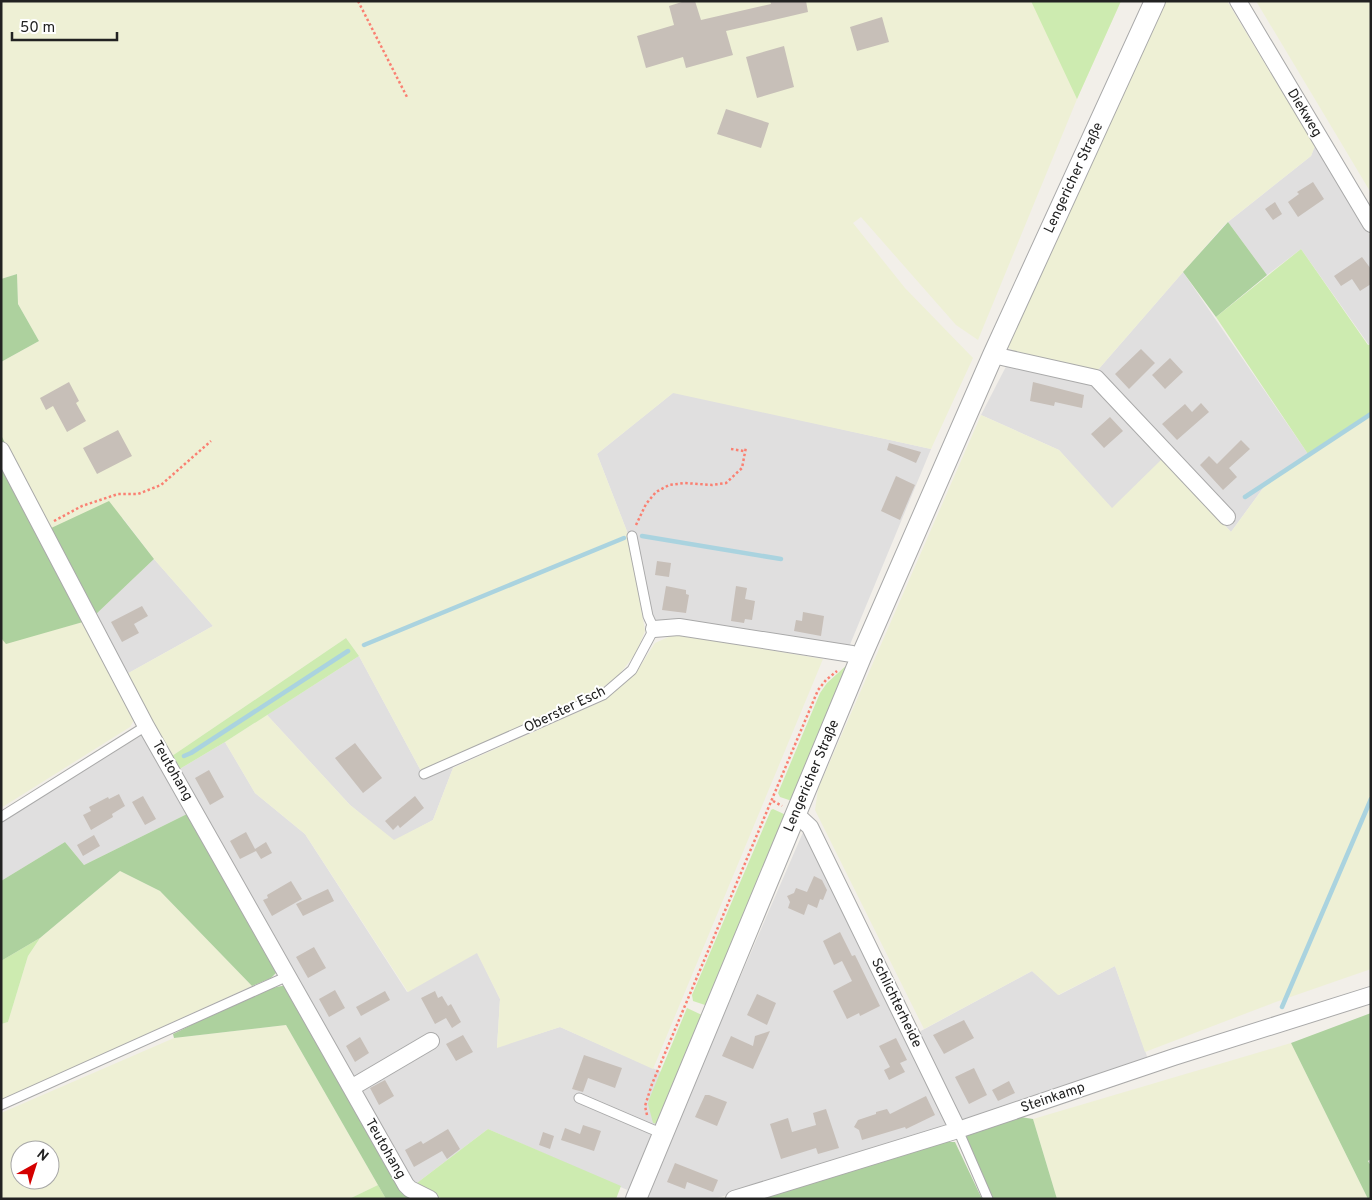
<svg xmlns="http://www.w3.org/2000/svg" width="1372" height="1200" font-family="Overpass,sans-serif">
	<rect width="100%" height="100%" fill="#f2efe9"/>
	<!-- residential -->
	<path fill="#e0dfdf" d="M1315,146L1371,237V344L1369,345L1301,249L1267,275L1228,222L1311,156Z
		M1183,272L1308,454L1269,480L1231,532L1163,459L1112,509L1059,450L981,415L1014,351L1097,371Z
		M674,392L931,449L849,647L657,620L644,622L628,534L597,454Z
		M154,559L213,626L125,675L93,617Z
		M359,656L421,771L450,758L453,768L433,820L394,841L350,805L267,715Z
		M142,735L151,739L189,813L84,865L65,842L1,881V822Z
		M225,742L255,793L305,834L407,992L477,952L500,999L497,1047L560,1027L693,1086L804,830L906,1039L1032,971L1059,995L1115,966L1149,1062L714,1199H648L488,1129L413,1186L178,770Z"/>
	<!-- farmland -->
	<path fill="#eef0d5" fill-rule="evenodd" d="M1,1H1121L1077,99L978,340L956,325L861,217L853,223L905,288L973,358L931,449L673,393L597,454L628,534L645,631L636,653L618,676L596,692L421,771L359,656L346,638L172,756L125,675L213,626L154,559L123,518L50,530L1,435V362L39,341L18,304L17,274L1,279Z
		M1163,1H1227L1315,146L1311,156L1224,225L1097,371L1014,351L1007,347Z
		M1256,1H1371V193L1337,136Z
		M1371,414V969L1273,1003L1145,1052L1115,966L1058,995L1032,971L924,1029L815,810L818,789L981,415L1059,450L1112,508L1162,459L1231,532L1269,480Z
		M83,622L135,718L130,727L1,808V638L6,643Z
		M675,634L823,659L653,1069L560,1027L497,1048L500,999L477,953L408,992L305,834L255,793L225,742L267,715L350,805L394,840L433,820L453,768L605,700L635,674L655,643Z
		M120,871L160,891L252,986L1,1100V1024L8,1022L28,956L40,938Z
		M286,1025L378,1185L349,1199H1V1113L174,1038ZM20,1150H50V1180H20Z
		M1291,1043L1368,1199H1057L1033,1119Z"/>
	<!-- grass -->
	<path fill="#cdebb0" d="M1031,1H1121L1077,99Z
		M1301,249L1368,345L1371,344V414L1308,454L1216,317Z
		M346,638L359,656L225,742L178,770L172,756Z
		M848,664L792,801L780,797L778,793L820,693L827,683Z
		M773,809L786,815L708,1006L693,1001L692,995L771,810Z
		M40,938L28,956L8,1022L1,1024V961Z
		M687,1008L704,1016L657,1124L653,1123L648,1104L650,1097Z
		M488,1129L621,1186L616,1199H443L413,1186Z
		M378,1185L386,1199H349Z"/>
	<!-- forest -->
	<path fill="#add19e" d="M1228,222L1267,275L1216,317L1183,272Z
		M17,274L18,304L39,341L1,362V279Z
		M1,435L49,529L109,501L154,559L93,617L83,622L6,644L1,638Z
		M189,813L279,970L271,978L252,986L160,891L120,871L40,938L1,961V881L65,842L84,865Z
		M287,985L418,1199H386L286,1025L174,1038L173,1034C207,1018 251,990 287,985Z
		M1371,1013V1159L1368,1161L1371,1166V1199H1368L1291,1043Z
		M1015,1116L1033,1119L1057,1199H992L966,1139L969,1131Z
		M937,1142H955L982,1199H759Z"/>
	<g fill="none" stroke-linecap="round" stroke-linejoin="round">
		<!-- stream -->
		<path stroke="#aad3df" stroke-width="4.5" d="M1245,497L1371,414
			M642,536L781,559
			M364,645L624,538
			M184,756L191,753L348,651
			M1282,1007L1371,799"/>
	</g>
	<!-- building -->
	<path fill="#c7bfb8" d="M685,1H695L701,20L771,4L770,1H806L808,12L726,31L733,55L686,68L683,57L646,68L637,36L674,25L669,6Z
		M882,17L889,42L857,51L850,27Z
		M784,46L794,87L757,98L746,57Z
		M726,109L769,123L761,148L717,134Z
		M1313,182L1324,199L1298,217L1288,202L1299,194L1297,192Z
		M1275,202L1282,214L1273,220L1265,209Z
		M1362,257L1371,269V284L1360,291L1352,279L1341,286L1334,276Z
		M1141,349L1155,363L1129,389L1115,374Z
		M1170,358L1183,372L1165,389L1152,375Z
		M69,382L79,401L76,403L86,421L67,432L53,406L46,410L40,398Z
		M1033,382L1084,395L1082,408L1055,402L1054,406L1030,401Z
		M1201,403L1209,412L1177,440L1162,424L1185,404L1192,412Z
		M1110,417L1123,431L1104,448L1091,434Z
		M118,430L132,456L97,474L83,448Z
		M1241,440L1250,449L1229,468L1237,477L1223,490L1200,465L1209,456L1217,464Z
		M889,443L921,452L916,463L887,450Z
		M896,476L915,485L900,520L881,511Z
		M657,561L671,563L669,577L655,575Z
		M666,586L686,590V594L689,595L686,613L662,610Z
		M736,586L747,588L745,599L755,601L752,620L745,619L744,623L731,621Z
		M142,606L148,616L134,624L139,633L122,642L111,622Z
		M803,612L824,616L821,636L794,631L796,620L802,621Z
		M355,743L382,778L363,793L335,758Z
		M209,770L224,797L210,805L195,778Z
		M119,794L125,806L112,814L113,817L91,830L83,815L91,811L89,807L108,797L109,799Z
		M143,796L156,819L145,825L132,802Z
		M415,796L424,808L400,828L398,825L393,830L385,821Z
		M246,832L255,849L266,842L272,853L261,859L256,851L240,859L230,841Z
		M94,835L100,846L83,856L77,845Z
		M814,876L822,880L827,890L823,900L820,899L817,908L808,904L804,915L788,908L790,902L787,896L794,893L796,888L807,892Z
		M291,881L302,899L272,916L263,900L268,898L267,895Z
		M328,889L334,901L303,916L296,904Z
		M840,932L852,956L855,955L880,1006L860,1016L859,1013L847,1019L833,991L852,981L842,961L834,965L823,941Z
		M314,947L326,968L308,978L296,957Z
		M335,990L345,1008L329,1017L319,999Z
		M385,991L390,1000L361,1016L356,1007Z
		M435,991L438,998L442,996L448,1006L451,1004L461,1022L452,1028L446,1018L435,1024L421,998Z
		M757,994L776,1003L767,1025L747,1015Z
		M964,1020L974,1038L944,1054L933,1035Z
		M770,1031L753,1069L722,1056L731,1036L753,1046L755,1036Z
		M463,1035L473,1052L456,1061L446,1044Z
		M360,1037L369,1053L355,1062L346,1046Z
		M896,1038L907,1060L900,1063L905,1072L889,1080L884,1070L890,1067L879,1046Z
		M584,1055L622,1068L615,1088L588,1078L583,1092L572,1089Z
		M974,1068L987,1095L969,1104L955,1077Z
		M385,1080L394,1096L379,1105L370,1088Z
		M1009,1081L1015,1093L998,1101L992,1090Z
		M705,1095H709L727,1102L717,1126L695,1117Z
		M926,1096L935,1115L906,1129L905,1127L862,1140L859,1130L854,1127L858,1120L876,1114V1112L887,1109L890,1114Z
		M826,1109L839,1148L818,1154L816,1148L781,1159L770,1124L788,1118L792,1132L816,1125L813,1113Z
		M583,1125L601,1131L594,1151L561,1140L565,1128L580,1134Z
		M448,1129L460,1149L447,1159L442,1151L414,1167L405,1150L421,1141L423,1144Z
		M543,1132L554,1136L550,1149L539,1145Z
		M675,1163L718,1180L713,1192L687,1182L685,1189L667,1182Z"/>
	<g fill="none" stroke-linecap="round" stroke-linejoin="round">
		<defs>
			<path id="service" d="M424,774L603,695L632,670L654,629L648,616L632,536
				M1,817L146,726
				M579,1098L663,1134
				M1,1105L288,976
				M958,1130L988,1199"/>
			<path id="minor" d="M1238,1L1371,224
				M993,355L1096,378L1227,517
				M1,450L146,726L406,1185L410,1189L430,1199
				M654,629L679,627L852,654L861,657
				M796,814L810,827L958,1130
				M351,1088L431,1041
				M734,1199L958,1130L1174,1057L1371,995"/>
			<path id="tertiary" d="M636,1199L861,657L993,355L1155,1"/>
		</defs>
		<!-- service casing -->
		<use href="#service" stroke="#a9a9a9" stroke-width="11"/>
		<!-- minor casing -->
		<use href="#minor" stroke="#a9a9a9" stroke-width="18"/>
		<!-- tertiary casing -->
		<use href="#tertiary" stroke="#a9a9a9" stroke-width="22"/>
		<!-- path -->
		<path stroke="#fa8072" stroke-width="2.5" stroke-dasharray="2.5 2.5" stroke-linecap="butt" d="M358,1L408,99
			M731,449L744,451
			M54,521L82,506L118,494H138L161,485L211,441
			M636,525L646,504L656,492L669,485L685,483L712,485L726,483L742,468L746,447
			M773,801L782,806
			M647,1115L645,1106L652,1084L818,690L826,680L837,671"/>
		<!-- service -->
		<use href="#service" stroke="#fff" stroke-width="9"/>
		<!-- minor -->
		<use href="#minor" stroke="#fff" stroke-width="16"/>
		<!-- tertiary -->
		<use href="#tertiary" stroke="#fff" stroke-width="20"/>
	</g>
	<g text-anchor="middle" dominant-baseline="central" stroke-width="4" stroke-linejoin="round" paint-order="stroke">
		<!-- street labels -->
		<g font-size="14" fill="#222" stroke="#fff">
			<text transform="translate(1304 113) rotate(59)">Diekweg</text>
			<text transform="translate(1074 178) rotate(-65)">Lengericher Straße</text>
			<text transform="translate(565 710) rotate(-26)">Oberster Esch</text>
			<text transform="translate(172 771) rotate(60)">Teutohang</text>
			<text transform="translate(812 776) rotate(-67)">Lengericher Straße</text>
			<text transform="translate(896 1003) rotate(64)">Schlichterheide</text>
			<text transform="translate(1053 1098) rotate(-19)">Steinkamp</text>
			<text transform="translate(385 1149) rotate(60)">Teutohang</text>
		</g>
	</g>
	<!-- border -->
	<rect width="1372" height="1200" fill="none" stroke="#222222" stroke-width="5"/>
	<!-- north arrow -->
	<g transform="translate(35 1165) rotate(39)"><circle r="24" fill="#ffffff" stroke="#a7a7a7"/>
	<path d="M0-4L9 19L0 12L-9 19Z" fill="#d40000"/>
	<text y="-8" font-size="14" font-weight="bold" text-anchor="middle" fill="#222222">N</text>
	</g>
	<!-- scale -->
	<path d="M12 32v8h105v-8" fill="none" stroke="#222222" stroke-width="2.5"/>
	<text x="20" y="32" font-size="15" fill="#222222" stroke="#ffffff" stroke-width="4" paint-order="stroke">50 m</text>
</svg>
